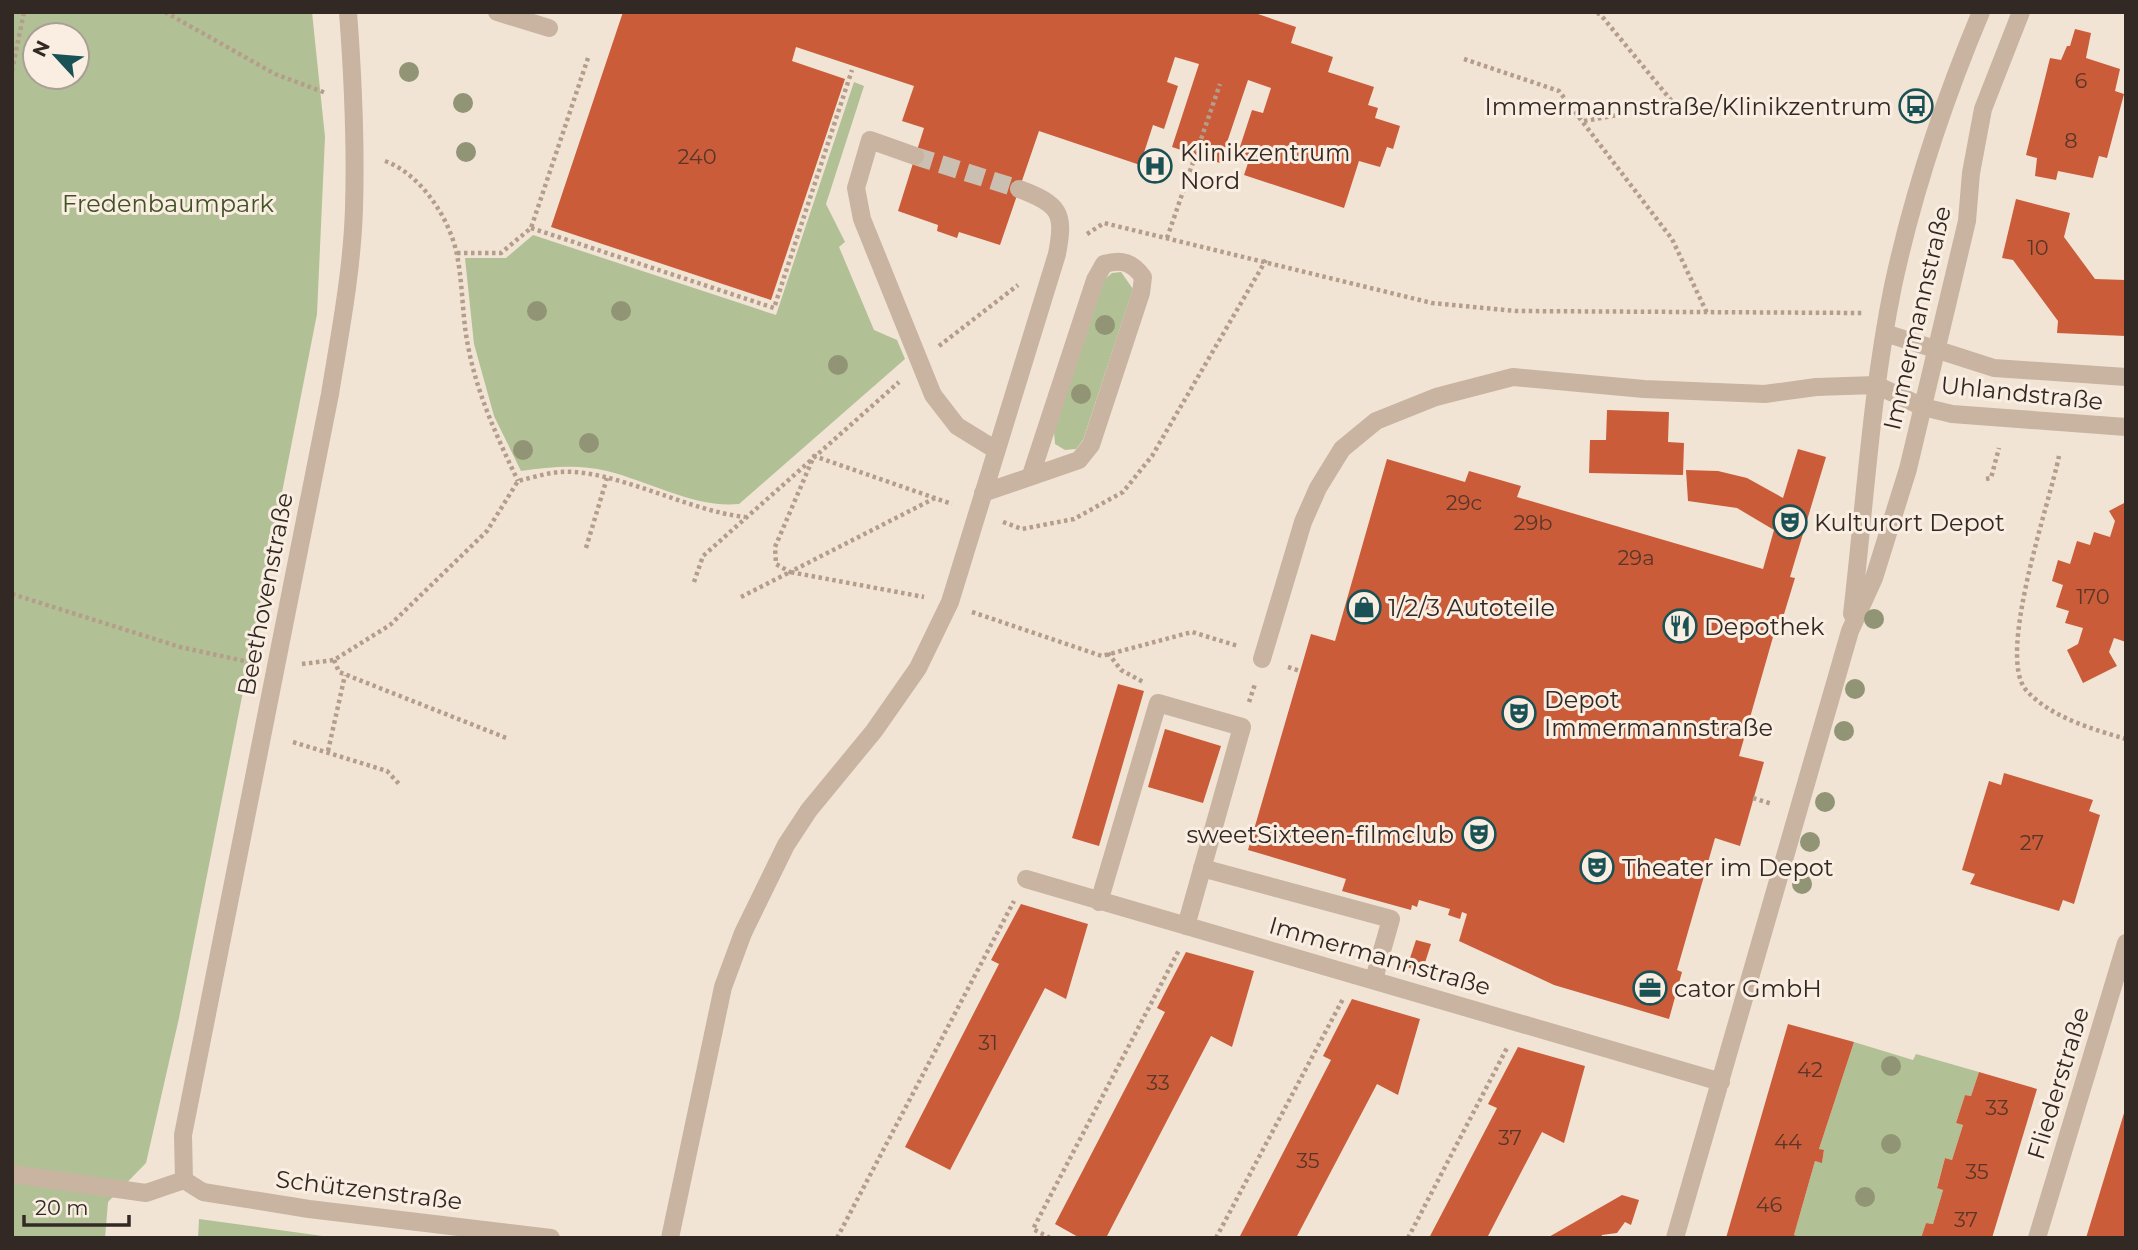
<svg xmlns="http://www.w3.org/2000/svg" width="2138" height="1250" font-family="Montserrat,sans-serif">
	<rect width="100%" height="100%" fill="#f1e4d5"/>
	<!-- green -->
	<path fill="#b2c095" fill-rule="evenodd" d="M12,12H312L325,137L317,314L179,1018L146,1163L108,1202L105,1238H12ZM35,35H77V77H35Z
		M854,82L864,86L826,204L845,242L839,247L874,330L897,340L905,359L739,504C694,508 651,482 607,471C577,464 551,467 521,471L494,416L474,344L465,258H506L533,235L776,315Z
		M1121,272L1133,289L1083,440L1076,449L1065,450L1055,444L1054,432L1104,280L1112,273Z
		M1854,1042L1913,1060L1916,1054L1979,1072L1971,1096L1965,1095L1956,1123L1963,1125L1952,1160L1945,1158L1937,1187L1943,1190L1933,1224L1926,1223L1921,1238H1800L1794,1235L1815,1161L1822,1162L1824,1151L1819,1149Z
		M199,1219L337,1238H198Z"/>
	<!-- building -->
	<path fill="#cb5c39" d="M623,12H1252L1296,27L1291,43L1333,57L1328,72L1374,87L1368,105L1378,108L1375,118L1400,126L1393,149L1387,147L1380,167L1359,161L1344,208L1244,175L1250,157L1238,153L1252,110L1263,113L1271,88L1248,80L1220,163L1172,147L1199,64L1175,57L1167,82L1178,86L1164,129L1153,125L1140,165L1039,131L1000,245L959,232L957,238L937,231L938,225L898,211L924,128L902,121L914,86L796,47L792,61L845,79L771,300L551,227Z
		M2075,29L2091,33L2086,58L2120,69L2115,91L2124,94L2107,158L2099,156L2093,178L2058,171L2056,180L2035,176L2037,158L2026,155L2050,58L2061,60L2067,46H2070Z
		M2016,199L2070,213L2064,237L2095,279L2126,280V336L2057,333L2058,321L2013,260L2002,258Z
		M1607,410L1669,412L1668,442L1684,443L1683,475L1589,473L1590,440H1606Z
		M1798,449L1826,457L1790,577L1795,578L1781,624L1777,623L1739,756L1764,762L1740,846L1715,838L1677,970L1682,972L1669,1019L1554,985L1459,941L1467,914L1462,912L1460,919L1448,915L1450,909L1419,900L1417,907L1412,905L1411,910L1342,891L1346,879L1248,850L1311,634L1335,641L1387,459L1465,482L1469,471L1521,486L1517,497L1763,569L1774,530L1737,508L1688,501L1686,470L1718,471L1747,478L1783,498Z
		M2126,502V642L2114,638L2109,652L2117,666L2083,683L2067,650L2078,644L2083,628L2065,623L2069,611L2056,607L2063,585L2052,581L2058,560L2070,564L2077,541L2090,545L2094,532L2110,537L2115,521L2109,511Z
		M1118,684L1144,691L1099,846L1072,838Z
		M1165,729L1221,746L1203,803L1148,787Z
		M2004,773L2093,800L2089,811L2100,815L2074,904L2063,900L2059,911L1970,884L1975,874L1962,870L1989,781L2001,785Z
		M1021,904L1088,924L1066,999L1045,988L950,1170L905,1147L999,964L991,960Z
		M1416,940L1431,944L1422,972L1407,967Z
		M1186,952L1254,971L1232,1047L1211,1036L1106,1238H1080L1055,1224L1165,1012L1157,1008Z
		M1352,999L1420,1019L1398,1095L1377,1084L1296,1238H1239L1331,1060L1323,1056Z
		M1788,1024L1854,1042L1819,1149L1824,1150L1822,1163L1815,1161L1794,1235L1801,1238H1726Z
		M1518,1047L1585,1066L1564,1143L1542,1132L1487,1238H1429L1497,1108L1488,1104Z
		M1979,1072L2037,1089L1992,1238H1921L1926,1223L1933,1224L1943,1190L1937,1188L1945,1158L1952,1160L1963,1125L1956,1123L1965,1095L1971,1096Z
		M2126,1110V1238H2086L2125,1110Z
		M1622,1195L1639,1200L1631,1225L1625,1222L1617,1233L1602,1235L1601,1238H1547Z"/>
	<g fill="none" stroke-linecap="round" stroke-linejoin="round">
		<!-- minor-tunnel -->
		<path stroke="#cbbfb2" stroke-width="18" stroke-dasharray="18 9" stroke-linecap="butt" d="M915,156L1019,189"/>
		<!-- path -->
		<path stroke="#b59d8b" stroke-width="4.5" stroke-dasharray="3.5 3.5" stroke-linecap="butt" d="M165,12L275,74L326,93
			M1464,59L1559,91L1672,239L1707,313
			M12,71L24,12
			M1584,121L1675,105L1600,14L1594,12
			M385,161C421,174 450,219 457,255C463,285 462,316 468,346C477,394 497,437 518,481
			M531,228L774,308L852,70
			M1087,234L1104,223L1432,303L1516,311L1863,313
			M1167,238L1220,84
			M457,253H501L531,228L588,58
			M939,346L1018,285
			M2059,456C2050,502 1996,655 2026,690C2050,717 2092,729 2126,739
			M1986,479L1991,478L1999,448
			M935,498L790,572L776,564L775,547L814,456L952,504
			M1003,522L1022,529L1074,519L1123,492L1152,456L1266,260
			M586,548L607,478
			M694,582L703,556L899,382
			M12,594L180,647L249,662
			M741,597L790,572L924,597
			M972,612L1102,656L1192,632L1238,646
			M1108,653L1121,670L1145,683
			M334,660L339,672L509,739
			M302,664L334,660L390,625L487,531L518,481C531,478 546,473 560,472C612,468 688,511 745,517
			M1288,667L1300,671
			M1249,702L1255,684
			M293,742L387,771L400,785
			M328,751L345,675
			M1753,798L1772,804
			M837,1238L1014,901
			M1050,1238L1033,1229L1179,950
			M1216,1238L1344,997
			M1408,1238L1508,1046"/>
		<!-- minor -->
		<path stroke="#c9b3a1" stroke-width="18" d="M497,12L549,28
			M915,156L870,140L856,188L862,219L933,395L957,426L996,450
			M1885,333L1994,368L2126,377
			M983,493L1079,460L1091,445L1141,293L1143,277C1132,262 1122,259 1104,264L1095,280L1031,475
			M1852,614C1865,504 1871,394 1893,286C1913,193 1944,100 1981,12
			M1262,659L1303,522L1318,488L1342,449L1376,421L1436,397L1513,377L1644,389L1765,394L1816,387L1876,385L1923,407L1952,414L2126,427
			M1202,868L1391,919L1374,979
			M1026,879L1721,1082
			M1099,902L1158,703L1242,727L1186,926
			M12,1174L146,1193L184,1180
			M184,1180L183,1135L330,394C340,333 352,271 354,209C356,143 353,78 348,12
			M184,1180L203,1192L309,1209L551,1238
			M670,1238L723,987L743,933L786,845L809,810L874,731L918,668L950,602L1057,254C1065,213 1060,204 1019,189
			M1675,1238L1850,631L1874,578L1908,469L1967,221L1971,173L1983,109L2021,12
			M2037,1238L2126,943"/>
	</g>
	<!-- trees -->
	<g fill="#919475">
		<circle cx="409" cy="72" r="10"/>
		<circle cx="463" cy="103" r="10"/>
		<circle cx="466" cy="152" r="10"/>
		<circle cx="537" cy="311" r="10"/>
		<circle cx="621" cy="311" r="10"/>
		<circle cx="1105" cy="325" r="10"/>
		<circle cx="838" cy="365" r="10"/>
		<circle cx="1081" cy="394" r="10"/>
		<circle cx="589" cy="443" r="10"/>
		<circle cx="523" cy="450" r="10"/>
		<circle cx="1874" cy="619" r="10"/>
		<circle cx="1855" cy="689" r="10"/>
		<circle cx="1844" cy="731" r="10"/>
		<circle cx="1825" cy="802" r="10"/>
		<circle cx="1810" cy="842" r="10"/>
		<circle cx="1802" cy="884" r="10"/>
		<circle cx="1891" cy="1066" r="10"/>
		<circle cx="1891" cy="1144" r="10"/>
		<circle cx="1865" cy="1197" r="10"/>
	</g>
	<!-- icons -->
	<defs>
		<symbol id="bus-ring" viewBox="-11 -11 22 22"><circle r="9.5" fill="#f9eee1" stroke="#195155" stroke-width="1.5"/><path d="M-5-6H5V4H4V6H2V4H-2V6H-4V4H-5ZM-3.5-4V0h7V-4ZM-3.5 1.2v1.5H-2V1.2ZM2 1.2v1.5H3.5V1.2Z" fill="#195155"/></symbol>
		<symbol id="hospital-ring" viewBox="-11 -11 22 22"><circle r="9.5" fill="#f9eee1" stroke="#195155" stroke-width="1.5"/><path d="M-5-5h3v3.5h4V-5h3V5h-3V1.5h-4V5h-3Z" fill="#195155"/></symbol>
		<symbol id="theatre-ring" viewBox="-11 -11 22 22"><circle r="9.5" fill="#f9eee1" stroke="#195155" stroke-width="1.5"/><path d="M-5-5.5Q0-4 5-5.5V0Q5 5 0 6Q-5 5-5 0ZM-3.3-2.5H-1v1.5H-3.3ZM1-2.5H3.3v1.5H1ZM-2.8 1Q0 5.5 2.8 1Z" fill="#195155"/></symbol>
		<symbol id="shop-ring" viewBox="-11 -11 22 22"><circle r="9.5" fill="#f9eee1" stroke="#195155" stroke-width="1.5"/><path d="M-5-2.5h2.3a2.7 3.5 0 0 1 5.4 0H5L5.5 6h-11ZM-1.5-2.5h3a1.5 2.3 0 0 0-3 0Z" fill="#195155"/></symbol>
		<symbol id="restaurant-ring" viewBox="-11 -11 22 22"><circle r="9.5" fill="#f9eee1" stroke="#195155" stroke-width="1.5"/><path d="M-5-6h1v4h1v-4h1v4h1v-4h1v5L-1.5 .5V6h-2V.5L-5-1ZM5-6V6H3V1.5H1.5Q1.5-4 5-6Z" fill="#195155"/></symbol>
		<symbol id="office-ring" viewBox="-11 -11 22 22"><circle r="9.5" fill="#f9eee1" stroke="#195155" stroke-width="1.5"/><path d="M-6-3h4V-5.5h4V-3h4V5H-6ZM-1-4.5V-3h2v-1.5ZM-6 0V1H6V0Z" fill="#195155"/></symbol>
	</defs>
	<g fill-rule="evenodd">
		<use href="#bus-ring" x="1897" y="87" width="38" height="38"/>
		<use href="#hospital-ring" x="1136" y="147" width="38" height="38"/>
		<use href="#theatre-ring" x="1771" y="503" width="38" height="38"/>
		<use href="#shop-ring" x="1345" y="588" width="38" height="38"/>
		<use href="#restaurant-ring" x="1661" y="607" width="38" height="38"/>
		<use href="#theatre-ring" x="1500" y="694" width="38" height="38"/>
		<use href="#theatre-ring" x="1460" y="815" width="38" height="38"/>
		<use href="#theatre-ring" x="1578" y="848" width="38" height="38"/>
		<use href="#office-ring" x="1631" y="969" width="38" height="38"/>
	</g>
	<g text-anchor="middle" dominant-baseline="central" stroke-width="6" stroke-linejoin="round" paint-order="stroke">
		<!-- number labels -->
		<g font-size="21" fill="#593629">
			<text x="2081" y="80">6</text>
			<text x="2071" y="140">8</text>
			<text x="697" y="156">240</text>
			<text x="2038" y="247">10</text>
			<text x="1464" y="502">29c</text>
			<text x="1533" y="522">29b</text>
			<text x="1636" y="557">29a</text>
			<text x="2093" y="596">170</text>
			<text x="2032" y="842">27</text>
			<text x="988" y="1042">31</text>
			<text x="1810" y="1069">42</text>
			<text x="1158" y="1082">33</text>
			<text x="1997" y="1107">33</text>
			<text x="1510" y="1137">37</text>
			<text x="1788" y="1141">44</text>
			<text x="1308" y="1160">35</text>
			<text x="1977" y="1171">35</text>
			<text x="1769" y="1204">46</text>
			<text x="1966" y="1219">37</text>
		</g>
		<!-- poi labels -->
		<g font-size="24" fill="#332924" stroke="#f9eee1" text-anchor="start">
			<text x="1892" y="106" text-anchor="end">Immermannstraße/Klinikzentrum</text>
			<text x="1180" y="152">Klinikzentrum<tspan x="1180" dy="28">Nord</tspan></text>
			<text x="1814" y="522">Kulturort Depot</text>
			<text x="1388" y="607">1/2/3 Autoteile</text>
			<text x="1704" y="626">Depothek</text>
			<text x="1544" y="699">Depot<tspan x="1544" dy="28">Immermannstraße</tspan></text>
			<text x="1454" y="834" text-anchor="end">sweetSixteen-filmclub</text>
			<text x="1622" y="867">Theater im Depot</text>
			<text x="1674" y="988">cator GmbH</text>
		</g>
		<!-- park labels -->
		<g font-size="24" fill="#425227" stroke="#f9eee1">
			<text x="168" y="203">Fredenbaumpark</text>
		</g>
		<!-- street labels -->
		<g font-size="24" fill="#332924" stroke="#f9eee1">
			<text transform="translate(1917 318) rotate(-77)">Immermannstraße</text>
			<text transform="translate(2022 393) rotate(6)">Uhlandstraße</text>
			<text transform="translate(265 594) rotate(-79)">Beethovenstraße</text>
			<text transform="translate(1380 956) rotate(16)">Immermannstraße</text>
			<text transform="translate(2058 1083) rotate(-73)">Fliederstraße</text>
			<text transform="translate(369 1190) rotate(7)">Schützenstraße</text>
		</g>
	</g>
	<!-- border -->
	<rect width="2138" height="1250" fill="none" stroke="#332924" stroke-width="28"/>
	<!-- north arrow -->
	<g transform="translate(56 56) rotate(296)"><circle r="33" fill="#f9eee1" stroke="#aa9f95" stroke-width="2"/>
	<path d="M0-5L12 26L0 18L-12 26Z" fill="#195155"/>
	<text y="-10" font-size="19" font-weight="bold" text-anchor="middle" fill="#332924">N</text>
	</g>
	<!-- scale -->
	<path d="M24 1215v10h105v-10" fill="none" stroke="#332924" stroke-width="3.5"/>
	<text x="35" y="1215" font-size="21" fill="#332924" stroke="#f9eee1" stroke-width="5" paint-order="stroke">20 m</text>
</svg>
